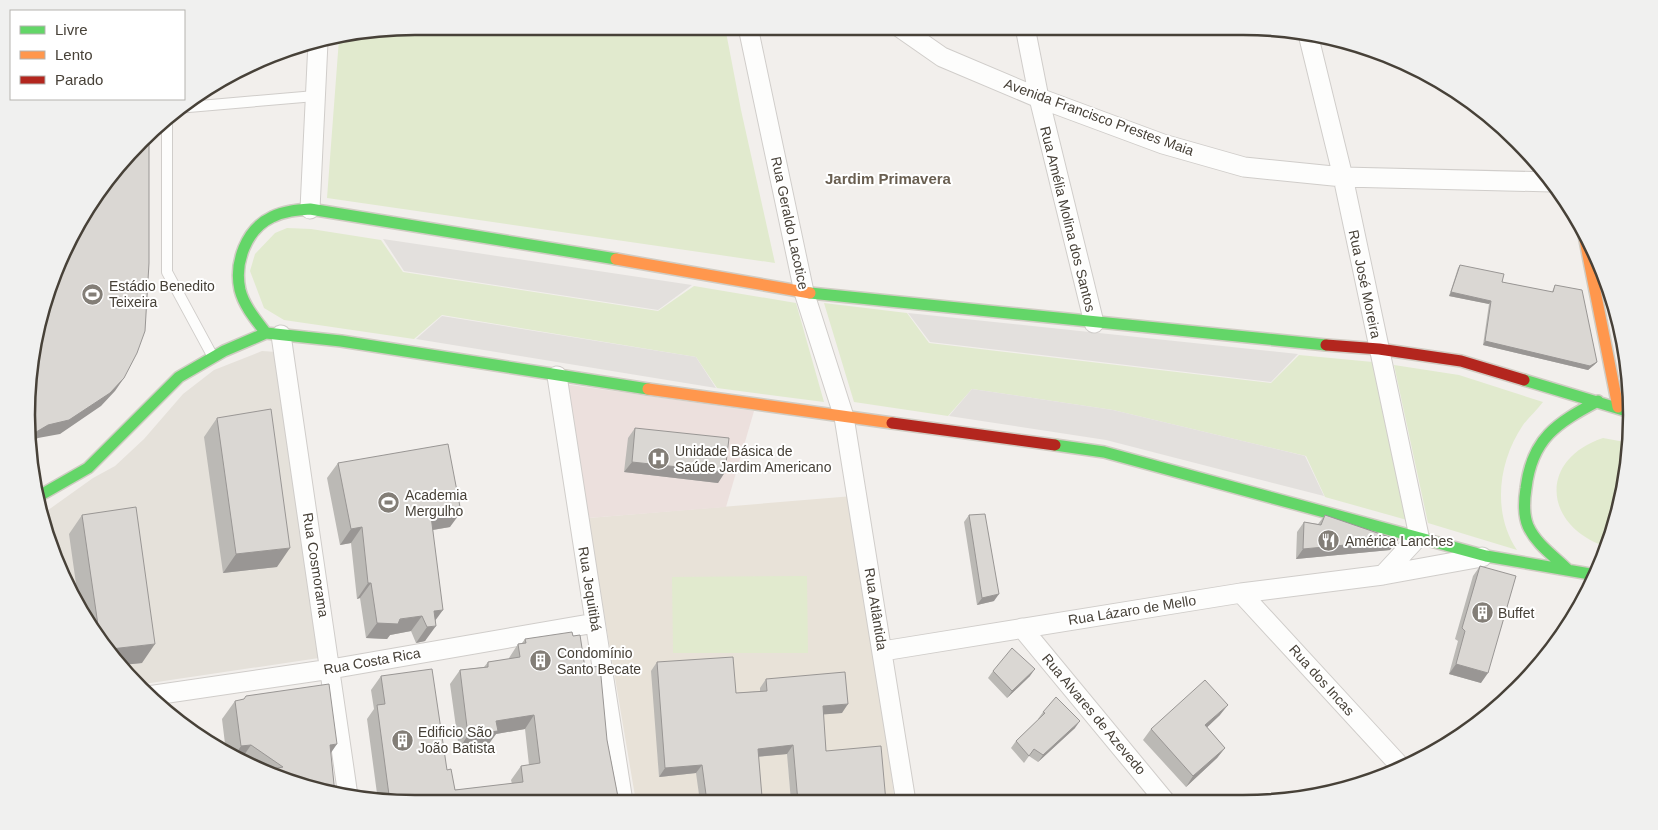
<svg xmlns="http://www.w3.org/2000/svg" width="1658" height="830" font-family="Helvetica,sans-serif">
	<rect width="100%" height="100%" fill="#f2efec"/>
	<!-- residential -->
	<path fill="#e5e1da" d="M262,351L277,352L319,658L137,685L66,587L44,513L93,478L115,466L144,439L183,394L214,370Z"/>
	<!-- education -->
	<path fill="#e8e2d8" d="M853,496L895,802H880L788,763L791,802H755L741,738L657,745L659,776L744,769L698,784L700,802H636L588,518Z"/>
	<!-- medical -->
	<path fill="#ece0dd" d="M564,384L754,411L726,507L588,518Z"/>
	<!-- green -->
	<path fill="#e1eace" d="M415,26L725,27L741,110L775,263L327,198L339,39Z
		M287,228L311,229L381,240L403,272L658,311L694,286L796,303L824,402L717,388L696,357L442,315L414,339L284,320L264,308L250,271L255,254L275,233Z
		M1603,272C1620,310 1628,354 1629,395Z
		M824,303L907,313L929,343L1271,383L1299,355L1373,362L1407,520L1325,497L1306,456L1113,410L972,389L948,416L854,402Z
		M1394,365L1459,375L1543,402C1537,410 1529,417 1523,425C1498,462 1492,513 1517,550L1428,523Z
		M1603,438L1630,443L1619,515L1607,547C1544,527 1537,460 1603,438Z
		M807,576L808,653H673L672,577Z"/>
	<!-- parking -->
	<path fill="#e3e0dd" d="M383,239L692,285L658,310L404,271Z
		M908,313L1298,354L1271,382L930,342Z
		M442,316L696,357L716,388L416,339Z
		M972,389L1113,410L1305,456L1324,496L1106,440L949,416Z"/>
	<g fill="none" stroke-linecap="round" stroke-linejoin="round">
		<defs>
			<path id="lane" d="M177,108L315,96
				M167,118V272L213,357"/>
			<path id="street" d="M748,27L804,292L844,417L906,802
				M899,27L942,57L1039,98L1163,144L1244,167L1343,177L1552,182
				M1025,27L1039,98L1094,323
				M1308,34L1343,177L1419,536L1383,575
				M310,209L318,42
				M281,335L348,796
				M557,376L623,802
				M1241,593L1402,768
				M1022,628L1165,801
				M883,651L1241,593L1383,575L1482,557
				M148,696L331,669L595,623"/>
			<path id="fast" d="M810,293L1326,345
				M266,333C256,320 244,306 240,290C234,263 246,229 272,217C284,211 297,210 310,209L616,259
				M1524,380L1630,412
				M1055,445L1104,452L1486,556L1596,575
				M39,496L88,468L179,377L224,351L266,333L341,341L648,389
				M1567,569C1554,556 1536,544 1528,526C1523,514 1524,501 1526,488C1532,438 1557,423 1598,401"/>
			<path id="slow" d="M1582,225L1618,407
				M616,259L810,293
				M648,389L892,423"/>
			<path id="jam" d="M1326,345L1379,349L1461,361L1524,380
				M892,423L1055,445"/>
		</defs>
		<!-- lane casing -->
		<use href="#lane" stroke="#d0cdca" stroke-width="12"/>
		<!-- street casing -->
		<use href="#street" stroke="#d0cdca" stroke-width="21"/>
		<!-- fast casing -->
		<use href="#fast" stroke="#d0ccc3" stroke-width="14"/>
		<!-- slow casing -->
		<use href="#slow" stroke="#d0ccc3" stroke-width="14"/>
		<!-- jam casing -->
		<use href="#jam" stroke="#d0ccc3" stroke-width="14"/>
		<!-- lane -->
		<use href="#lane" stroke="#fdfdfc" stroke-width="10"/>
		<!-- street -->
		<use href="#street" stroke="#fdfdfc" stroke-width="19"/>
		<!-- fast -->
		<use href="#fast" stroke="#63d668" stroke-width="11"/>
		<!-- slow -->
		<use href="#slow" stroke="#ff974d" stroke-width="11"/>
		<!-- jam -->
		<use href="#jam" stroke="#b3261e" stroke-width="11"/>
	</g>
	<!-- wall -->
	<path fill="#bbb9b5" d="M1460,265L1502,282L1552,292L1555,285L1597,362L1594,365L1588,370L1483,345L1489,304L1449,296L1458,268Z
		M217,418L277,567L223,573L204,437Z
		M635,428L725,472L718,483L624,472L628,438Z
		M338,463L450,527L433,530L435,621L425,641L416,643L411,631L390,635L387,639L366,638L360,598L357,599L351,543L340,545L327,478Z
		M82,515L142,663L122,665L79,605L69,534Z
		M969,515L994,601L977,605L964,522Z
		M1325,515L1390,550L1296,559L1297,532L1304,522L1318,524Z
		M1480,566L1481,683L1449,674L1458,641L1455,639L1473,576Z
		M573,636L585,668L607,740L619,802L390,803L378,801L367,719L374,709L371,690L381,676L447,770L455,790L512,784L511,780L521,766L529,765L525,729L496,734L488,745L459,749L450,684L460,670L484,667L488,662L509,659V658L518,644L522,643L525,639Z
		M657,662L736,693L760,691V688L766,679L842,713L823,714L826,751L886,802H791L787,754L758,757L762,797L758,802H700L696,773L659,777L651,671Z
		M993,671L1030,676L1007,698L988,678Z
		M235,701L331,753L315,791L243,764L226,752L222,719Z
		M1043,712L1075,728L1038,762L1029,756L1024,763L1011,748L1016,741L1039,719H1038Z
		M1220,715L1207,727L1225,748L1217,758L1186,787L1143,740L1151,729Z"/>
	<!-- shaded-wall -->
	<path fill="#999694" d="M1451,292L1491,301L1489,304L1449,296Z
		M1485,341L1597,362L1594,365L1588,370L1483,345Z
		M124,378L115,391L101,406L60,434L38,438L30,443L31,435Z
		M632,462L725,472L718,483L624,472Z
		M461,512L450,527L420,532L431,516Z
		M362,527L351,543L340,545L351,529Z
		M1398,540L1390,550L1296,559L1303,549Z
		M290,548L277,567L223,573L236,554Z
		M368,583H371L360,598L357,599Z
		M999,594L994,601L977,605L982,598Z
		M443,610L432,625L434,611Z
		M422,616L411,631L390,635L387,639L366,638L377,623Z
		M436,626L425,641L416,643L427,627Z
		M155,644L142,663L122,665L111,649Z
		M1456,664L1488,673L1481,683L1449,674Z
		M1035,669L1030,676L1007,698L1012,691Z
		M848,704L842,713L817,715L823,706Z
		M1228,705L1220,715L1198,736L1205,725Z
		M534,715L525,729L496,734L488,745L459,749L468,735L496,721Z
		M1080,721L1075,728L1038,762L1043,755Z
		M337,744L324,763L330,745Z
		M251,745L240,761L234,757L241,746Z
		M793,745L787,754L752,757L758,749Z
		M1225,748L1217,758L1186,787L1193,776Z
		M702,765L696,773L659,777L665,768Z
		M762,797L758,802H720Z"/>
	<!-- building -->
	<path fill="#dad7d3" stroke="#999694" d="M149,138V263L145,331L137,353L124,378L110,393L69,420L48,425L31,435L34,339L56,266L92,199Z
		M1460,265L1504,274L1502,282L1553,292L1555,285L1582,290L1597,362L1590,366L1485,341L1491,301L1451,292Z
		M271,409L290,548L236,554L217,418Z
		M635,428L729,438L725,472L632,462Z
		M448,444L461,512L431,516L443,610L434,611L436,626L427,627L422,616L400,619L398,624L377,623L371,583H368L362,527L351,529L338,463Z
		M136,507L155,644L111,649L99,632L82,515Z
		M985,514L999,594L982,598L969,515Z
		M1325,515L1398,540L1303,549L1304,522L1321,525Z
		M1480,566L1516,576L1488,673L1456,664L1465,631L1462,628Z
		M572,632L573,636L580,635L585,668L600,666L607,740L619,802L391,803L389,795L377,705L385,704L381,676L432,669L447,770L451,769L455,790L523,782L521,766L540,763L534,715L496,721L498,731L468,735L460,670L488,667V662L520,657L518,644L526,643L525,639Z
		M1012,648L1035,669L1012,691L993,671Z
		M733,657L736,693L767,691L766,679L845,672L848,704L823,706L826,751L881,746L886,802H798L793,745L758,749L762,797L720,802H707L702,765L665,768L657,662Z
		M1205,680L1228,705L1205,725L1225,748L1193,776L1151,729Z
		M329,684L337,744L330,745L335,794L315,791L262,771L283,767L251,745L241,746L235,701L244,699L246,696Z
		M1056,697L1080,721L1043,755L1034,749L1029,756L1016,741L1045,713L1043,712Z"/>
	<!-- icons -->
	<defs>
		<symbol id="stadium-disc" viewBox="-11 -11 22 22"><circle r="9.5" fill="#837e77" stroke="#fff"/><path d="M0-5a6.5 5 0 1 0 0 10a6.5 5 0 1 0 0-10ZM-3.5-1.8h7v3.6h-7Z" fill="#fff"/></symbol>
		<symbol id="hospital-disc" viewBox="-11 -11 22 22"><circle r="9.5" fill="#837e77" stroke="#fff"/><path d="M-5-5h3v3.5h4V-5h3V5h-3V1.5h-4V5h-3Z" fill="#fff"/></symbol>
		<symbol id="restaurant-disc" viewBox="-11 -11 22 22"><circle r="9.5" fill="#837e77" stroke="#fff"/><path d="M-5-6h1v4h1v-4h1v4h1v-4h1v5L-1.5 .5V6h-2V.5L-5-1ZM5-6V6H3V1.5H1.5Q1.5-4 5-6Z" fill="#fff"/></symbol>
		<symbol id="building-disc" viewBox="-11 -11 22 22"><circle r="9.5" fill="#837e77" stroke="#fff"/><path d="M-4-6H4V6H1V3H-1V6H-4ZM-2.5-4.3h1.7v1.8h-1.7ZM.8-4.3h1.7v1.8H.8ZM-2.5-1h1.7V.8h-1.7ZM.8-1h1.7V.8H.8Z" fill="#fff"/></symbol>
	</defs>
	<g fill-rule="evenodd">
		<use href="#stadium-disc" x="80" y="282" width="25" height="25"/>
		<use href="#hospital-disc" x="646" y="446" width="25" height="25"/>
		<use href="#stadium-disc" x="376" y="490" width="25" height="25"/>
		<use href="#restaurant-disc" x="1316" y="528" width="25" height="25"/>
		<use href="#building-disc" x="1470" y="600" width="25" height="25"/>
		<use href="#building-disc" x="528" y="648" width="25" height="25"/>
		<use href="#building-disc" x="390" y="728" width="25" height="25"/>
	</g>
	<g text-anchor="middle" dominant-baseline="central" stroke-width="4" stroke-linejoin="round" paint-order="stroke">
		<!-- street labels -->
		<g font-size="14" fill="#474138" stroke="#fff">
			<text transform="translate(1099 117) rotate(20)">Avenida Francisco Prestes Maia</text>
			<text transform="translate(1068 219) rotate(76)">Rua Amélia Molina dos Santos</text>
			<text transform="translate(790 223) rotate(78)">Rua Geraldo Lacotice</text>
			<text transform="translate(1365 284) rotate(78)">Rua José Moreira</text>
			<text transform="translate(316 565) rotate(81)">Rua Cosmorama</text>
			<text transform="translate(590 589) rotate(81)">Rua Jequitibá</text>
			<text transform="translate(876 609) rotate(81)">Rua Atlântida</text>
			<text transform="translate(1132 610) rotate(-9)">Rua Lázaro de Mello</text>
			<text transform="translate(372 661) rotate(-10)">Rua Costa Rica</text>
			<text transform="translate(1322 680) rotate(48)">Rua dos Incas</text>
			<text transform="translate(1094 714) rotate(50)">Rua Alvares de Azevedo</text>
		</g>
		<!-- poi labels -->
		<g font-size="14" fill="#474138" stroke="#fff" text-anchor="start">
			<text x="109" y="286">Estádio Benedito<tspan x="109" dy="16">Teixeira</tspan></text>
			<text x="675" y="451">Unidade Básica de<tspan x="675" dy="16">Saúde Jardim Americano</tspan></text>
			<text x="405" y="495">Academia<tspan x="405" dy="16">Mergulho</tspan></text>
			<text x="1345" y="541">América Lanches</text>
			<text x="1498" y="613">Buffet</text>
			<text x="557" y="653">Condomínio<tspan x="557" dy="16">Santo Becate</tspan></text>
			<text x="418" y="732">Edificio São<tspan x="418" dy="16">João Batista</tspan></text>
		</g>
		<!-- neighbourhood labels -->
		<g font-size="15" font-weight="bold" fill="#695e50" stroke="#fff">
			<text x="888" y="178">Jardim Primavera</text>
		</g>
	</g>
	<!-- crop -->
	<path d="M0 0H1658V830H0ZM415 35H1243A380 380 0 0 1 1623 415V415A380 380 0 0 1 1243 795H415A380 380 0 0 1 35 415V415A380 380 0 0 1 415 35Z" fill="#f0f0ef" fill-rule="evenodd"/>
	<path fill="none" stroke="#474138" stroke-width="2.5" d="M415 35H1243A380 380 0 0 1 1623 415V415A380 380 0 0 1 1243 795H415A380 380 0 0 1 35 415V415A380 380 0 0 1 415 35Z"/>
	<!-- legend -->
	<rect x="10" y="10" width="175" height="90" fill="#ffffff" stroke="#b5b3af"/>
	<rect x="20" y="26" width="25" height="8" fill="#63d668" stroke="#b5b3af"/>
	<text x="55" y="35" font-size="15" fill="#474138">Livre</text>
	<rect x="20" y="51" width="25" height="8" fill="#ff974d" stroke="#b5b3af"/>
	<text x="55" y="60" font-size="15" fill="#474138">Lento</text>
	<rect x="20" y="76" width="25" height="8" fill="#b3261e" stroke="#b5b3af"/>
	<text x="55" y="85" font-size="15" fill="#474138">Parado</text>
</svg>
